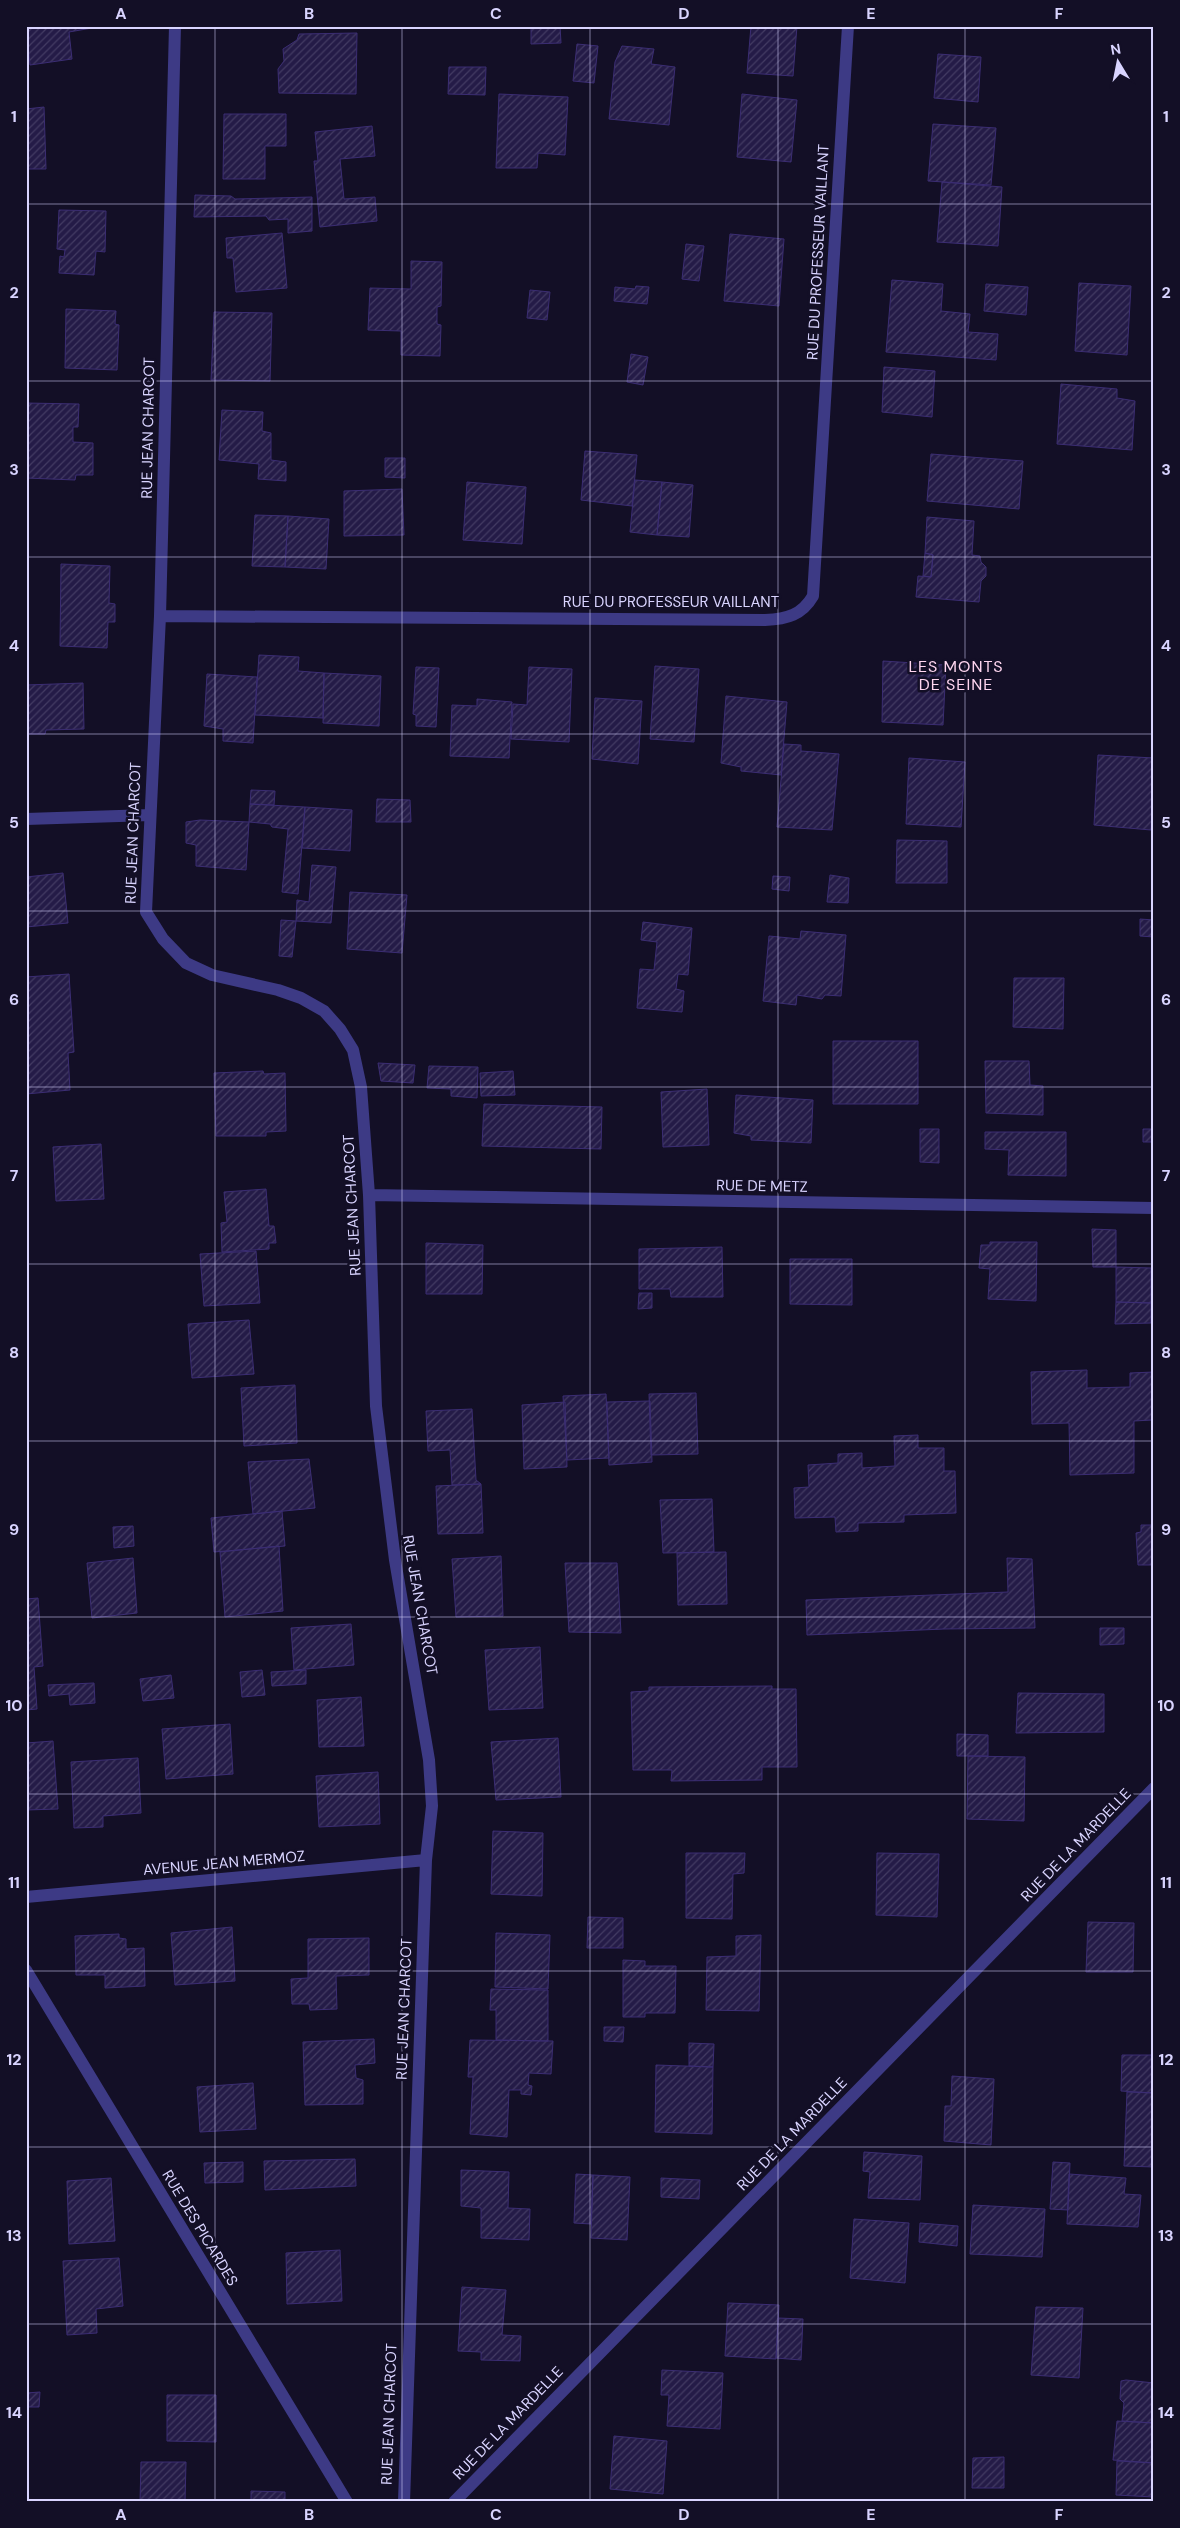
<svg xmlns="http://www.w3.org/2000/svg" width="1180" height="2528" font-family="'DM Sans',sans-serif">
	<defs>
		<pattern id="building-hatch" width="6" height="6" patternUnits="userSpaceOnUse" patternTransform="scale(1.25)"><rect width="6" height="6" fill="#241b47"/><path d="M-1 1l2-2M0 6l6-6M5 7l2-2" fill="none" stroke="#433b63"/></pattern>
	</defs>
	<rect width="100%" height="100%" fill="#130f26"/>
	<!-- building -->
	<path fill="url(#building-hatch)" stroke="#3b2d73" d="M26,26H91L92,28L69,32L72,59L30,65Z
		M531,26H560L561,43L531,44Z
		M751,26H797L793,76L747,73Z
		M357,33L356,94L279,93L278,69L284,61L283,49L297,40L299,34Z
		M577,44L598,46L594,83L573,81Z
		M622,46L654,49L651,64L675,67L669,125L609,119L615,62Z
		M938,54L981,57L978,102L934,98Z
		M449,67H486L485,95L448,94Z
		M499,94L568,97L565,155L538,153L537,168H496Z
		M742,94L797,100L791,162L737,157Z
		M44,107L46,169H26V109Z
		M224,114H286V146H265V179H223Z
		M933,124L996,128L991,185L928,181Z
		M372,126L375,156L340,159L344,199L375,197L377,221L320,227L314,161H318L315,132Z
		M942,182L1002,187L998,246L937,242Z
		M195,195L231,196L235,199L312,197V231L288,233V219L269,220L266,216L194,217Z
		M59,210L106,211L105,252L96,251L94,275L59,273L60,256L64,257L65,250L57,249Z
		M282,233L287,288L236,292L233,258H227L226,238Z
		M730,234L784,239L779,306L724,301Z
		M686,244L704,246L699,281L682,279Z
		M411,261L442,262L441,306L437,307V324L441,325L440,356L401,355V331L368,330L370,288L411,289Z
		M892,280L943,284L941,311L970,314L968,332L998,334L996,360L886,352Z
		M1079,283L1131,286L1127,355L1075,351Z
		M986,284L1028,287L1026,315L984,311Z
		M636,286L649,287L647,304L614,301L615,287L635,289Z
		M530,290L550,292L547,320L527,318Z
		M66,309L116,311L115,324L119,325L117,370L65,368Z
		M214,312L272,313L270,381L211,380Z
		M631,354L648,357L643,385L627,382Z
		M884,367L935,371L932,417L882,412Z
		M1061,384L1117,389V398L1135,401L1132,450L1057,444Z
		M26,403L79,404L78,427H73V442L93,443V475H76L75,480L26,478Z
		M222,410L263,412L262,431L271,433V460L286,462V481L258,479L259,464L219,460Z
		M585,451L637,455L632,506L581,500Z
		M931,454L1023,461L1019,509L927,501Z
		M385,458H405V478L385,477Z
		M635,480L662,482L657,535L630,532Z
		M467,482L526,487L522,544L463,540Z
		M662,482L693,485L689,537L657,535Z
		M402,489L404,535L344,536V491Z
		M255,515L288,516L285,567L252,566Z
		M288,516L329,519L326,569L285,567Z
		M927,517L974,521L972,555L980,556L981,562L986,567V576L981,581L979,602L916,597L918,576L931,577L933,555L925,553Z
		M925,553L933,555L931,577L923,576Z
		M61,564L110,566L109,603L115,604V622H108L107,648L60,646Z
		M259,655L299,657L298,671L324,673L323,718L255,715Z
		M883,661L946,665L943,725L882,722Z
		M655,666L699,669L694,742L650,739Z
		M416,667L439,668L436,727L416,726V715L413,714Z
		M529,667L572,669L569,742L511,739L513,704L527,705Z
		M324,673L381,676L379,726L323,723Z
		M207,674L257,677L253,743L223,741V729L204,726Z
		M83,683L84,729L46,730L45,734H26V685Z
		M726,696L787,702L781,775L741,771V767L721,763Z
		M595,698L642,701L638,764L592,759Z
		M477,699L512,702L509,758L450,756L452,705L477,706Z
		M784,744L801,745V751L839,754L832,830L777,827Z
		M1098,755L1154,758L1151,830L1094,825Z
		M909,758L965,762L961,827L906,824Z
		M251,790L275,791L274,805L250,804Z
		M377,799L410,800L411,822H376Z
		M250,804L305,807L298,894L282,892L288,829L272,827L270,824L249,822Z
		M305,807L352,810L350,851L302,848Z
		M200,820L249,822L246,870L196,866V845L186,843V822Z
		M897,840L947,841V883H896Z
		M312,865L336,867L331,923L296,921L297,900L309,902Z
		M63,873L68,923L26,927V877Z
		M830,875L849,878L848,903L827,902Z
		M773,876L790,877L789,891L772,889Z
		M350,892L407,895L402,953L347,949Z
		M1140,919L1154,920V937L1140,936Z
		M281,920L296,921L292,957L279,956Z
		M643,922L692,928L688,975L678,974L676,989L684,991L682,1012L637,1008L640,969L654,970L657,942L641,940Z
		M801,931L846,935L841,996L825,995L822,999L797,995L796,1005L763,1001L769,936L800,939Z
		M69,974L74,1052L68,1053L70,1090L26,1094V977Z
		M1014,978H1064L1063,1029L1013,1027Z
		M833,1041H918V1104H833Z
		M985,1061H1029L1030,1085L1043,1086V1115L986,1113Z
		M378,1063L415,1065L413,1083L381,1081Z
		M429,1066L478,1067L477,1098L451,1096V1089L427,1088Z
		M263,1071L264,1074L285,1073L286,1131L266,1132V1136H216L214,1073Z
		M513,1071L515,1095L481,1096L480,1073Z
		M707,1089L709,1145L663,1147L661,1092Z
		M736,1095L813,1100L811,1143L751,1140V1136L734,1133Z
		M484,1104L602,1107L601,1149L482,1146Z
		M920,1129H939V1163L920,1162Z
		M1143,1129H1154V1142H1143Z
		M985,1132H1066V1176L1008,1175L1009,1150L985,1149Z
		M101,1144L104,1199L56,1201L53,1147Z
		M266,1189L269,1226H274L276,1243H269V1249L222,1252L221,1223L227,1222L224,1192Z
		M1092,1229L1116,1230V1267H1093Z
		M990,1242H1037L1036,1301L988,1299L990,1269L979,1268L981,1245H990Z
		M426,1243L483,1245L482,1294H426Z
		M722,1247L723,1297H671L670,1289H639V1249Z
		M256,1251L260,1303L204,1306L200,1254Z
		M790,1259H852V1305L790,1304Z
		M1116,1267L1151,1268V1303L1116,1302Z
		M639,1293H652V1308L638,1309Z
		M1116,1302L1151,1303V1323L1115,1324Z
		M249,1320L254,1374L192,1378L188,1324Z
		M1087,1370V1388L1130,1387V1373L1154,1372L1152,1420L1134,1421V1473L1070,1475L1069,1423L1032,1424L1031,1372Z
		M295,1385L297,1443L244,1446L241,1388Z
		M696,1393L698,1454L651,1455L649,1394Z
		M606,1394L609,1458L567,1460L563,1396Z
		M650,1401L652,1462L609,1465L607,1402Z
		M565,1402L567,1467L524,1469L522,1405Z
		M472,1409L476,1480L481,1484L452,1485L450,1450L428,1451L426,1411Z
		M918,1435V1448H944V1471H955L956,1513L904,1515V1522L858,1523V1531L836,1532L835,1517L795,1518L794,1488L809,1487L808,1465L838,1463V1454L862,1453V1468L895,1466L894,1436Z
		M309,1459L315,1508L253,1514L248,1462Z
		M481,1484L483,1533L438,1534L436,1486Z
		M712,1499L714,1552L663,1553L660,1500Z
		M282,1511L285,1546L214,1552L211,1518Z
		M1141,1525H1154V1565H1138L1136,1533L1141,1532Z
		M133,1526L134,1546L114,1548L113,1527Z
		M279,1546L283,1611L225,1617L220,1552Z
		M726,1552L727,1604L678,1605L677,1553Z
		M501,1556L503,1616L456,1617L452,1559Z
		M133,1558L137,1613L92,1618L87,1563Z
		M1007,1558L1032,1559L1035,1628L944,1629L807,1635L806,1600L1008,1592Z
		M565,1563H617L621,1633L569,1632Z
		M38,1598L43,1666L34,1667L37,1709L26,1710V1599Z
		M351,1624L354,1665L294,1670L291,1628Z
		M1100,1628H1124V1644L1100,1645Z
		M540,1647L543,1708L489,1710L485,1650Z
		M262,1670L265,1695L242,1697L240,1672Z
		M306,1670V1684L272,1686L271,1672Z
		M171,1675L174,1698L143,1701L140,1679Z
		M94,1683L95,1703L70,1705L69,1694L49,1696L48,1685Z
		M772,1686V1689H796L797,1767H762V1780L671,1781L672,1770H633L631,1692L649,1691V1687Z
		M1018,1693L1104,1694V1732L1016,1733Z
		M361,1697L364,1746L319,1747L317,1700Z
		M230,1724L233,1774L166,1779L162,1729Z
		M957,1734L988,1735V1756H957Z
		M558,1738L561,1797L496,1800L491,1742Z
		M53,1741L58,1809L26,1810V1743Z
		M968,1756L1025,1757L1024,1821L967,1819Z
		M138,1758L141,1813L103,1816V1827L74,1828L71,1762Z
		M378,1772L380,1824L319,1827L316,1776Z
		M493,1831L543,1833L542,1896L491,1894Z
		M686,1853H745L744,1873L733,1874L732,1919L686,1918Z
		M877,1853L939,1854L937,1917L876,1915Z
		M588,1917L623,1918V1948H587Z
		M1088,1922L1134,1923L1133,1972H1086Z
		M232,1927L235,1981L175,1985L171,1933Z
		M496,1933L550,1935L548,1989L495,1987Z
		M119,1934V1938L126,1939V1949L144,1948L145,1986L105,1988V1975H76L75,1936Z
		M761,1935L759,2011L706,2010L707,1957L736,1956V1936Z
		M369,1938V1975L336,1976L337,2009L310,2010L309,2004H292L291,1979L308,1978V1939Z
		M623,1960L645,1961V1966H676L675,2013H645V2017H623Z
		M491,1989L548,1990V2041L496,2040V2010H490Z
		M604,2027H624L623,2042L604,2041Z
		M374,2039L375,2063L355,2065L356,2078L363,2080V2104L305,2105L303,2042Z
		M470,2040L553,2041L551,2074L529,2073L528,2085L532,2086L531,2095L521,2094V2090H509L507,2137L470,2134L473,2077H468Z
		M689,2043L714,2044L713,2067L689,2066Z
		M1122,2055H1154V2093L1121,2091Z
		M656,2065L713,2067L712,2134L655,2132Z
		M952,2076L994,2079L991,2145L944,2141L945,2106H951Z
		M253,2083L256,2129L200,2132L197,2087Z
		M1127,2092L1154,2093V2167L1124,2166Z
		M864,2152L922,2156L920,2200L868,2198L870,2172L863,2171Z
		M355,2159L356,2186L265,2190L264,2161Z
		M243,2162V2182L205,2183L204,2163Z
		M1053,2162L1070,2163L1068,2210L1050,2209Z
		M461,2170L509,2172L508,2208L530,2209L529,2240L481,2238V2208L461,2206Z
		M576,2174L593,2175L591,2224L574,2223Z
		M1069,2174L1126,2178L1124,2194L1141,2195L1138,2227L1067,2224Z
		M593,2175L630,2177L627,2240L591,2238Z
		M111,2178L115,2241L69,2244L67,2181Z
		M661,2178L700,2180L699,2199L661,2197Z
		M973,2205L1045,2209L1042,2257L970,2254Z
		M854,2219L909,2223L905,2283L850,2278Z
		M920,2223L958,2226L957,2246L919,2242Z
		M340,2250L342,2301L287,2304L286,2253Z
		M119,2258L123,2306L96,2309L97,2333L67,2335L63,2261Z
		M462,2287L506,2290L502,2335L521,2336L520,2361L481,2360V2352L458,2351Z
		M728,2303L779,2305L776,2359L725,2356Z
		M1036,2307L1083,2308L1079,2378L1031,2375Z
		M778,2318L803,2319L801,2360L776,2358Z
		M662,2370L723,2373L720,2429L667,2426L669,2395H661Z
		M1126,2380L1154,2383V2423L1122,2421L1124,2403L1120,2399L1121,2381Z
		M40,2392L39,2407H26V2393Z
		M167,2395H216V2442L167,2441Z
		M1117,2421L1154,2423V2463L1113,2460Z
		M614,2436L667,2441L663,2494L610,2489Z
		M1004,2457V2488H972L973,2458Z
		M1117,2461L1154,2463V2497L1116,2495Z
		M141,2462H186L185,2502H140Z
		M251,2491L285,2492V2502H251Z"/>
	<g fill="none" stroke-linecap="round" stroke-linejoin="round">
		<!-- street -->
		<path stroke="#3d3a85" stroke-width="12" d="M175,26L160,616L146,912L163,939L186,963L212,975L278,990L301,998L324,1011L340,1029L353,1050L361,1087L369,1195L376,1406L395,1560L429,1760L432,1806L426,1860L404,2502
			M160,616L765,620C787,619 802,615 813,596L848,26
			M26,819L150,815
			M369,1195L1154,1208
			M26,1897L426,1860
			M26,1970L347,2502
			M454,2502L1154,1788"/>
	</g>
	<!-- grid -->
	<path fill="none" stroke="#d9d4ff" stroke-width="1" stroke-opacity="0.55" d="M215,26V2502M402,26V2502M590,26V2502M778,26V2502M965,26V2502M26,204H1154M26,381H1154M26,557H1154M26,734H1154M26,911H1154M26,1087H1154M26,1264H1154M26,1441H1154M26,1617H1154M26,1794H1154M26,1971H1154M26,2147H1154M26,2324H1154"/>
	<g text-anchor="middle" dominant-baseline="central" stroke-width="5" stroke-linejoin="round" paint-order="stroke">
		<!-- street labels -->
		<g font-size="15" fill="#d9d4ff" stroke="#130f26">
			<text transform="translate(818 252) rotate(-87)">RUE DU PROFESSEUR VAILLANT</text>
			<text transform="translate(148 428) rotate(-89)">RUE JEAN CHARCOT</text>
			<text x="671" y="602">RUE DU PROFESSEUR VAILLANT</text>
			<text transform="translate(133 833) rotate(-88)">RUE JEAN CHARCOT</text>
			<text transform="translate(762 1186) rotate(1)">RUE DE METZ</text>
			<text transform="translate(352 1205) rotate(-93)">RUE JEAN CHARCOT</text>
			<text transform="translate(420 1605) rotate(80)">RUE JEAN CHARCOT</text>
			<text transform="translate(1076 1845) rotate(-46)">RUE DE LA MARDELLE</text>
			<text transform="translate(224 1863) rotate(-5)">AVENUE JEAN MERMOZ</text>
			<text transform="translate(404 2009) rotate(-88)">RUE JEAN CHARCOT</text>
			<text transform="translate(792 2134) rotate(-46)">RUE DE LA MARDELLE</text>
			<text transform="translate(200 2228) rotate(59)">RUE DES PICARDES</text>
			<text transform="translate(389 2414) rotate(-88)">RUE JEAN CHARCOT</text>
			<text transform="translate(508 2423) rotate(-46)">RUE DE LA MARDELLE</text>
		</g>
		<!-- neighbourhood labels -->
		<g font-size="16" letter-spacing="1" fill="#ffd6f0" stroke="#130f26">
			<text x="956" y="666">LES MONTS<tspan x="956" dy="18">DE SEINE</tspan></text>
		</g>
	</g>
	<!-- border -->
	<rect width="1180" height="2528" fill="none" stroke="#130f26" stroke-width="55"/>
	<!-- north arrow -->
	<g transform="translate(1118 62) rotate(350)" stroke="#130f26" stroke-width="4" paint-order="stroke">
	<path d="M0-4L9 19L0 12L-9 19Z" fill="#d9d4ff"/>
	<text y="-8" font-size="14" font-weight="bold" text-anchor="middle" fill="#d9d4ff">N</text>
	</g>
	<rect x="28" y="28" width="1124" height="2472" fill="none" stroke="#d9d4ff" stroke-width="2"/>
	<g font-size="16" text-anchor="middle" font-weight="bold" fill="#d9d4ff">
		<text x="121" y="19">A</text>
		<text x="309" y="19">B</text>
		<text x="496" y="19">C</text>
		<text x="684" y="19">D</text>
		<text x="871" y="19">E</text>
		<text x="1059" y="19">F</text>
		<text x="14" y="122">1</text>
		<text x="1166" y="122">1</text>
		<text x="14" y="298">2</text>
		<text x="1166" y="298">2</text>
		<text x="14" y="475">3</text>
		<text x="1166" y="475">3</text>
		<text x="14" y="651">4</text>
		<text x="1166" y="651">4</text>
		<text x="14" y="828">5</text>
		<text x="1166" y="828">5</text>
		<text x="14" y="1005">6</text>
		<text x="1166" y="1005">6</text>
		<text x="14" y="1181">7</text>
		<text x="1166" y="1181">7</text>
		<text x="14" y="1358">8</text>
		<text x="1166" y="1358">8</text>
		<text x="14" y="1535">9</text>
		<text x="1166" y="1535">9</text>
		<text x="14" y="1711">10</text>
		<text x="1166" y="1711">10</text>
		<text x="14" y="1888">11</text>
		<text x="1166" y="1888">11</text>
		<text x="14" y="2065">12</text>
		<text x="1166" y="2065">12</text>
		<text x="14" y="2241">13</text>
		<text x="1166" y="2241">13</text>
		<text x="14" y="2418">14</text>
		<text x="1166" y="2418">14</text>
		<text x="121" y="2520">A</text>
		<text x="309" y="2520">B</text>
		<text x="496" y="2520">C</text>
		<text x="684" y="2520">D</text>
		<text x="871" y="2520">E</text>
		<text x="1059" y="2520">F</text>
	</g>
</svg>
